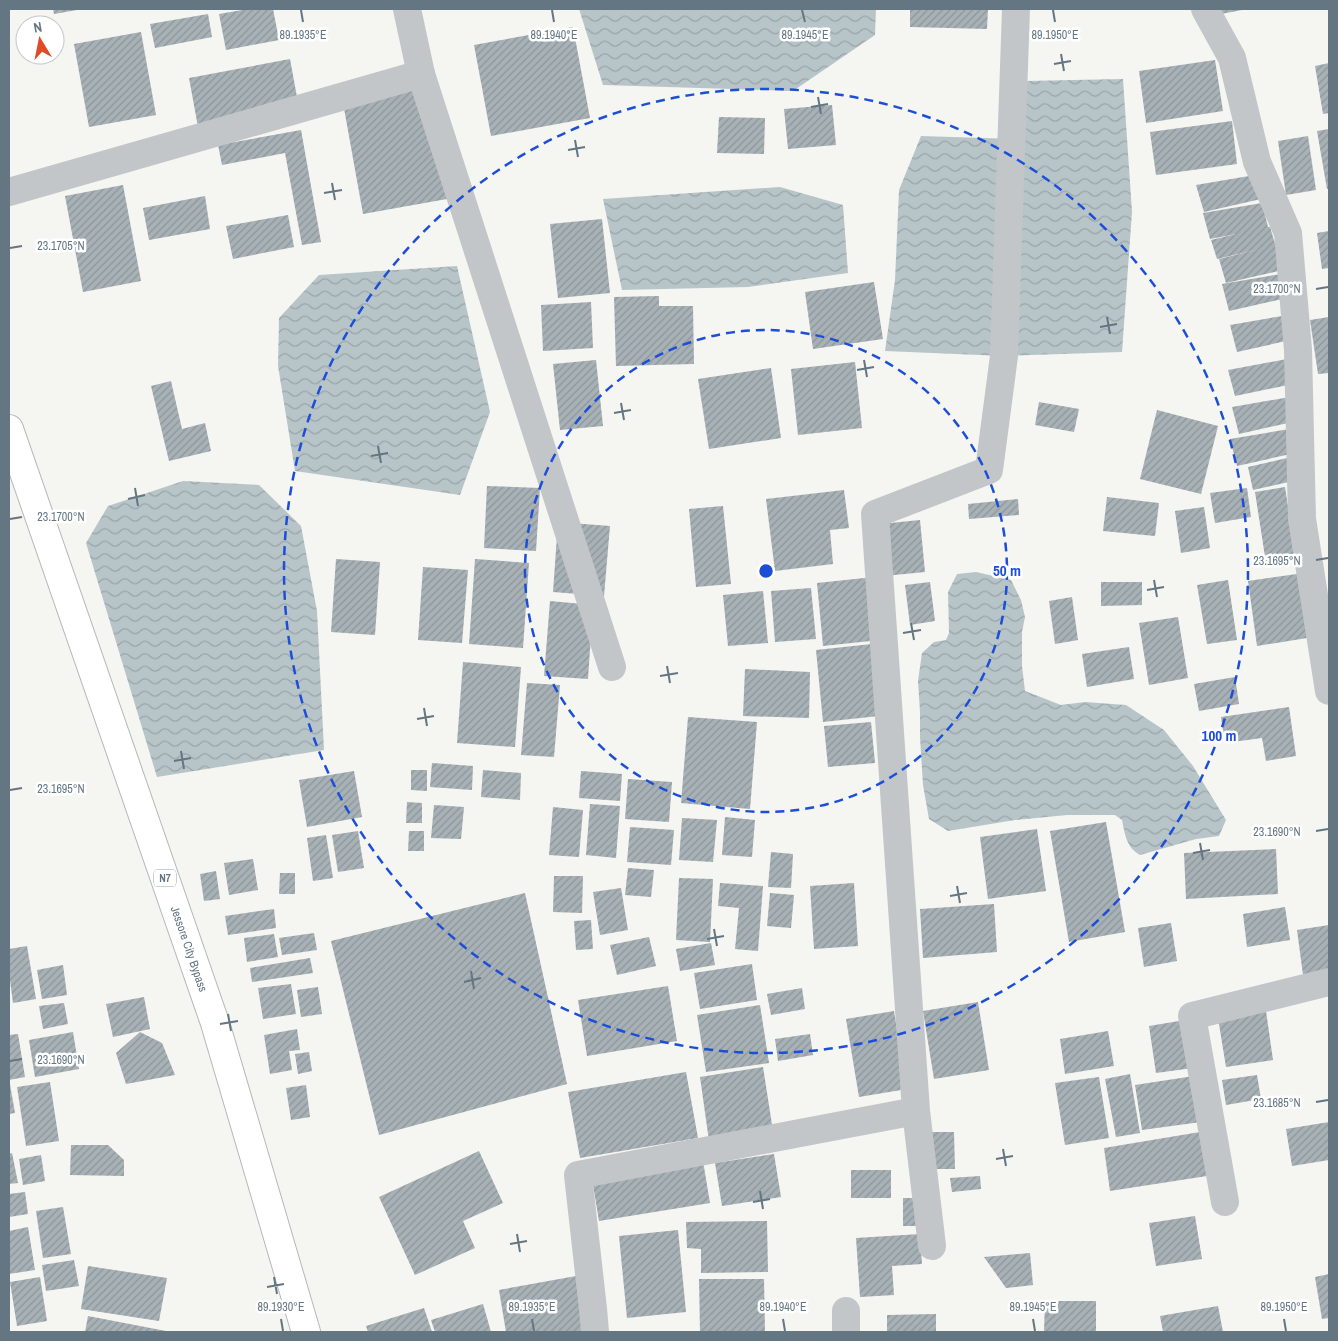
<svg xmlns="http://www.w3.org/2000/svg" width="1338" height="1341" font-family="'Archivo Narrow',sans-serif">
	<defs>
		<pattern id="water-waves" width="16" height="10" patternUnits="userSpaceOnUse" patternTransform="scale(1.25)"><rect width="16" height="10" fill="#b8c5c8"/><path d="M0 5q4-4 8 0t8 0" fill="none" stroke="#99a5a8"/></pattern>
		<pattern id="building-hatch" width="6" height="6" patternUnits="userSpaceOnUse" patternTransform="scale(1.25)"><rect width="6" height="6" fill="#a8b1b6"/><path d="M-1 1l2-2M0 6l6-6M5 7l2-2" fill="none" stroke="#8c9599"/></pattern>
	</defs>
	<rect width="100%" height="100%" fill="#f5f5f1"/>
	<!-- water -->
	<path fill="url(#water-waves)" d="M579,9H876L875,35L793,91L603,85Z
		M1123,79L1132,212L1122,352L1004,356L885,351L895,280L899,190L921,136L1015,139L1026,81Z
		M780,187L843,205L848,273L748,287L622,290L603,199Z
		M457,266L490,412L460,495L295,471L278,366L279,318L319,275Z
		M183,481L259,485L301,526L317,611L324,750L157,777L86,543L108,506Z
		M976,572L1011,580L1021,600L1025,617L1022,632V666L1025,691L1061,705L1085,702L1126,705L1164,730L1193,766L1226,820L1219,836L1196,839L1140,855C1126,847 1125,834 1122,820L1115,815H1067L1015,820L948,831L929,819L923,785L920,737V712L918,681L922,653L934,642L946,640L949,633L948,592L957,574Z"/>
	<!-- building -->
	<path fill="url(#building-hatch)" d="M53,9H77V10L54,14Z
		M248,9H273L279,40L226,50L219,14Z
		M910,9H988L987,29L910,27Z
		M1215,9H1241L1242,10L1216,15Z
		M208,14L212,37L155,48L150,24Z
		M573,27L590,118L491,136L474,45Z
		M141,32L156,115L89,127L74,44Z
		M290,59L301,119L200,138L189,78Z
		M1215,60L1223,111L1146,123L1139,71Z
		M1329,63V113L1323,114L1315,66Z
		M434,68L458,197L363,214L340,86Z
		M832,105L836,145L788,149L784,109Z
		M719,117L765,118L764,154L717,153Z
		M1232,121L1237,164L1156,175L1150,132Z
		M1329,129V189H1327L1317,131Z
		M301,130L321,242L302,245L285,153L222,165L218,145Z
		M1308,136L1316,190L1286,195L1278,141Z
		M1255,175L1261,199L1204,212L1196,185Z
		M123,185L141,281L83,292L65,196Z
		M205,196L210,229L149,240L143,208Z
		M1262,203L1268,227H1270L1283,270L1226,283L1219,259L1264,248L1217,259L1211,240L1236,234L1210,239L1203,213Z
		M288,215L294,247L233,259L226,226Z
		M602,219L610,293L558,298L550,224Z
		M1329,231V268L1322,269L1317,233Z
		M1281,274L1287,298L1229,311L1222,284Z
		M874,282L883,339L813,349L805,292Z
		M659,296V306H693L694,364L616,366L614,297Z
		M591,302L593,348L543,351L541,305Z
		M1288,315L1295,339L1237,352L1230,325Z
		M1329,317V373L1318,374L1310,320Z
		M1287,359L1293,384L1235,396L1228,370Z
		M596,360L603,426L560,430L553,364Z
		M855,362L862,428L798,435L791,369Z
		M771,368L781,438L709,449L698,379Z
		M171,381L182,429L205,423L211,451L169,461L151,386Z
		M1290,397L1297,421L1239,434L1232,407Z
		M1039,402L1079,409L1074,432L1035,425Z
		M1157,410L1218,426L1201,494L1140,479Z
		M1289,429L1295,453L1237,466L1230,439Z
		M1287,458L1293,481L1253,490L1248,467Z
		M487,486L540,488L536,551L484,548Z
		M1285,487L1296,559L1266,563L1255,492Z
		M1247,488L1251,517L1215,523L1210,493Z
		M844,490L849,528L830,530L833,564L775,571L766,499Z
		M1107,497L1159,503L1155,536L1103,531Z
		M1018,499L1019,515L969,519L968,504Z
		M723,506L731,584L696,587L689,509Z
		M1204,507L1210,548L1181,553L1175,511Z
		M920,520L925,572L884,576L880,524Z
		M558,522L610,526L604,596L553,592Z
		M336,559L380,562L375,635L331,632Z
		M475,559L529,563L523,648L469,644Z
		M423,567L468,570L462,643L418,640Z
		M1297,574L1307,638L1257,646L1248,581Z
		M874,577L880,640L823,646L817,583Z
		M1228,580L1237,640L1207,644L1197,585Z
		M930,582L935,621L910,625L905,585Z
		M1101,582H1142V605L1101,606Z
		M811,588L816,639L775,642L771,591Z
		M763,591L768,643L728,646L723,595Z
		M1072,597L1078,640L1055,644L1049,601Z
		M550,601L593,605L588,679L544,676Z
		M1178,617L1188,678L1149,685L1139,623Z
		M881,643L888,715L823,722L816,650Z
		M1129,647L1134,679L1087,687L1082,654Z
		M463,662L521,667L515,747L457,743Z
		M745,669L810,672L809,718L743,716Z
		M1235,677L1239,704L1199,711L1194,684Z
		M527,683L560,685L554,757L521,755Z
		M1289,707L1296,756L1266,761L1262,738L1225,743L1221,717Z
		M688,717L757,722L750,809L681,803Z
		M871,722L875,763L828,767L824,726Z
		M432,763L473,766L472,790L430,787Z
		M411,770H427V791L411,790Z
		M483,770L521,773L520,800L481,797Z
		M354,771L362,817L307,827L299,780Z
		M581,771L622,774L620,801L579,798Z
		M628,779L672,782L669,822L625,819Z
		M407,802L422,803V823H406Z
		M590,804L620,806L616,858L586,855Z
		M434,805L464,807L461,839L431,838Z
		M553,807L583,810L579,857L549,855Z
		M725,817L755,820L752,857L722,855Z
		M682,818L717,820L713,862L679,860Z
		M1106,822L1125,932L1069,942L1050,831Z
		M630,827L674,830L671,865L627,862Z
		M1037,829L1046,891L988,899L980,837Z
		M358,831L364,868L338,872L332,835Z
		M409,831H424V851H408Z
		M326,835L333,878L313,881L307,838Z
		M1276,849L1278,894L1186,899L1184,853Z
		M771,852L793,854L791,888L768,887Z
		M253,859L258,890L229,895L224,863Z
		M628,868L654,870L651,897L625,895Z
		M216,871L220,899L204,901L200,874Z
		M280,873H295V894H279Z
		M554,876H583L582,913L553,912Z
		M679,878L713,879L710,942L676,940Z
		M720,883L763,886L758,951L735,949L739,908L718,906Z
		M854,883L858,946L814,949L810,886Z
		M621,888L628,930L600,935L593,892Z
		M525,893L567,1084L379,1135L331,941Z
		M770,893L794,895L791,928L767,926Z
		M994,904L997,952L923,958L920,909Z
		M1285,907L1290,940L1247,947L1243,914Z
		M274,909L276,928L228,935L225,916Z
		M591,920L593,949L576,950L574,921Z
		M1171,923L1177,961L1144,967L1138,928Z
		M1329,925V971L1303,975L1297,930Z
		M314,933L317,950L282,955L279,938Z
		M274,934L278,957L247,962L244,938Z
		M649,937L656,966L617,975L610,945Z
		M711,943L715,965L680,971L676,949Z
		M27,946L36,999L13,1003L9,973V949Z
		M310,958L313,973L252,982L250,968Z
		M752,964L757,1000L700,1009L694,973Z
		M63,965L67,995L42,999L37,970Z
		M291,984L296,1014L263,1019L258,988Z
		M668,986L677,1041L587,1056L578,1000Z
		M318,987L322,1014L301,1017L297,990Z
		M802,988L805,1009L771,1015L767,994Z
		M144,997L150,1029L113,1037L106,1004Z
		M978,1002L989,1070L934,1079L923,1011Z
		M64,1003L68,1024L43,1029L39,1006Z
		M760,1005L769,1063L706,1072L697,1015Z
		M894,1011L907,1089L859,1097L846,1019Z
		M1266,1011L1273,1060L1226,1067L1218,1018Z
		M1185,1020L1193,1068L1156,1073L1149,1026Z
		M297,1029L300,1050L289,1051L292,1070L270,1074L264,1035Z
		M1108,1031L1114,1066L1065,1074L1060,1039Z
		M73,1032L79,1069L35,1077L29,1040Z
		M140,1032L162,1043L175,1075L126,1084L116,1053Z
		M18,1034L25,1077L9,1080V1035Z
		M810,1034L813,1055L778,1061L775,1039Z
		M309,1052L312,1071L298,1074L295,1054Z
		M763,1067L773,1131L709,1141L700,1077Z
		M686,1072L698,1138L580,1158L568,1092Z
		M1130,1074L1140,1133L1116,1137L1105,1079Z
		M1257,1075L1261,1099L1226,1105L1222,1080Z
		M1194,1076L1201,1122L1142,1130L1135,1085Z
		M1099,1077L1109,1138L1065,1145L1055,1083Z
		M50,1082L59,1141L26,1146L17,1087Z
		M9,1084H10L15,1113L9,1114Z
		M306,1085L310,1117L291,1120L286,1088Z
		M1329,1122V1160L1292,1166L1286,1129Z
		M930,1132H954L955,1169H930Z
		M1200,1132L1207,1176L1110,1191L1104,1148Z
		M71,1145H108L124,1160V1176L70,1175Z
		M479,1151L503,1203L463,1221L475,1248L415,1275L379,1197Z
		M12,1153L18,1183L9,1184V1154Z
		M774,1154L781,1197L722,1206L715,1163Z
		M41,1155L45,1181L23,1185L19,1159Z
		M703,1161L710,1203L599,1221L592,1179Z
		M851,1170H891V1198H851Z
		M980,1176L981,1189L952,1192L950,1178Z
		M25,1192L28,1214L9,1217V1194Z
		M903,1198H921L920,1226H903Z
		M63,1207L71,1254L43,1258L36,1211Z
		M1195,1216L1202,1259L1156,1266L1149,1223Z
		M767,1221L768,1272L701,1273V1249L687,1248L686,1222Z
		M28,1227L35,1270L9,1274V1231Z
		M678,1230L686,1312L627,1318L619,1236Z
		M920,1234L922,1264L892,1266L894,1295L860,1297L856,1238Z
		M1030,1253L1033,1285L1006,1288L984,1257Z
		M74,1260L79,1286L46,1291L42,1265Z
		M88,1266L167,1278L159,1321L81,1309Z
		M1329,1274V1318L1322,1319L1315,1277Z
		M576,1276L585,1331L578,1332H506L499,1290Z
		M40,1277L47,1321L17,1326L10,1282Z
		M699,1279H764L765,1332H700Z
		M1045,1301H1096V1332H1044Z
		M483,1304L491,1332H435L431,1320Z
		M1218,1306L1223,1332H1163L1160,1316Z
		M424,1308L432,1332H368L366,1326Z
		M936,1314V1332H887V1315Z
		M88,1316L166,1331V1332H85Z"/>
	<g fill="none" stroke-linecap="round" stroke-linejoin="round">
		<defs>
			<path id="highway" d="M9,429L215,1023L306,1332"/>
		</defs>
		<!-- highway casing -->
		<use href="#highway" stroke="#b5b8bb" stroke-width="30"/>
		<!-- minor -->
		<path stroke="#c2c6c9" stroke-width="28" d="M407,9L421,74L612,667
			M1205,9L1232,58L1257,162L1288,233L1298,350L1302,519L1329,691
			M9,192L421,74
			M1225,1202L1192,1016L1329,982
			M932,1246L916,1111L875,514L989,470L1004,356L1016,9
			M846,1311V1332
			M595,1332L593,1309L578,1175L916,1111"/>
		<!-- highway -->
		<use href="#highway" stroke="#fff" stroke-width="28"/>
	</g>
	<!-- ticks -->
	<path fill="none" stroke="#647682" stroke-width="2" d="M301,10L303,22M552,10L554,22M802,10L805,22M1053,10L1055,22M1061,54L1064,71M1054,64L1071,61M818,97L821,114M811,107L828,104M575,140L578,157M568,150L585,147M332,183L335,200M324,193L342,190M10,248L22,246M1316,289L1328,287M1107,317L1110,334M1100,327L1117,324M864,360L867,377M857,370L874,367M621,403L624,420M614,413L631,410M378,446L381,463M371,456L388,453M135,488L138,506M128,499L145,495M10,519L22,517M1316,560L1328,558M1154,580L1157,597M1147,590L1164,587M911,623L914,640M903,633L921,630M667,666L670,683M660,676L678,673M424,708L427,726M417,719L434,716M181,751L184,769M174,761L191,758M10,790L22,788M1316,831L1328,829M1200,843L1203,860M1193,853L1210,850M957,886L960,903M950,896L967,893M714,929L717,946M707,939L724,936M471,971L474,989M464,982L481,978M228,1014L231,1031M220,1024L238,1021M10,1061L22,1059M1316,1102L1328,1100M1003,1149L1006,1166M996,1159L1013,1156M760,1191L763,1209M753,1202L770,1199M517,1234L520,1252M510,1244L527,1241M274,1277L277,1294M267,1287L284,1284M281,1319L283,1331M532,1319L534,1331M783,1319L785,1331M1033,1319L1035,1331M1284,1319L1286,1331"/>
	<!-- distance rings -->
	<g fill="none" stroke="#1d4ed8" stroke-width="2.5" stroke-dasharray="9 6">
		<circle cx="766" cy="571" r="241"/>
		<circle cx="766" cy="571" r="482"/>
	</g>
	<g text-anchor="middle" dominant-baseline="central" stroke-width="5" stroke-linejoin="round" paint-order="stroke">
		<!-- shield labels -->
		<rect fill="#fff" stroke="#929fa8" stroke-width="1" x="154" y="869.5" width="22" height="17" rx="4"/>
		<g font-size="11" font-weight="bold" fill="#647682">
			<text x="165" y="878">N7</text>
		</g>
		<!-- street labels -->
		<g font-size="12" fill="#647682" stroke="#fff">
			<text transform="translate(189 949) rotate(71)">Jessore City Bypass</text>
		</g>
	</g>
	<g font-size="12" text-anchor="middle" fill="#647682" stroke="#fff" stroke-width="5" stroke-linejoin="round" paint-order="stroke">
		<text x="303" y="39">89.1935°E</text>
		<text x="554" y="39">89.1940°E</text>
		<text x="805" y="39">89.1945°E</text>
		<text x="1055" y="39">89.1950°E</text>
		<text x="61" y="250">23.1705°N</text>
		<text x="1277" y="293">23.1700°N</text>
		<text x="61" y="521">23.1700°N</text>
		<text x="1277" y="565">23.1695°N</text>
		<text x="61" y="793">23.1695°N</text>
		<text x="1277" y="836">23.1690°N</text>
		<text x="61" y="1064">23.1690°N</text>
		<text x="1277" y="1107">23.1685°N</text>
		<text x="281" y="1311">89.1930°E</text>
		<text x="532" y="1311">89.1935°E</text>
		<text x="783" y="1311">89.1940°E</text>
		<text x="1033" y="1311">89.1945°E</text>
		<text x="1284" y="1311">89.1950°E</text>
	</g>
	<circle cx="766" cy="571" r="8" fill="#1d4ed8" stroke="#fff" stroke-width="2.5"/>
	<g font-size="15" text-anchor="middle" font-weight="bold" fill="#1d4ed8" stroke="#fff" stroke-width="5" stroke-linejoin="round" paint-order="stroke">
		<text x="1007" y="576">50 m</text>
		<text x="1219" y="741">100 m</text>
	</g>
	<!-- border -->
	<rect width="1338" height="1341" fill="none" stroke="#647682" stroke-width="20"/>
	<!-- north arrow -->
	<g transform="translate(40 40) rotate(350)"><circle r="24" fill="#ffffff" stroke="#c1c8cd"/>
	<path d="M0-4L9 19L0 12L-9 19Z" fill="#df4a27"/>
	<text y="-8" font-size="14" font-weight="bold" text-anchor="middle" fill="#647682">N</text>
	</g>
</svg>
